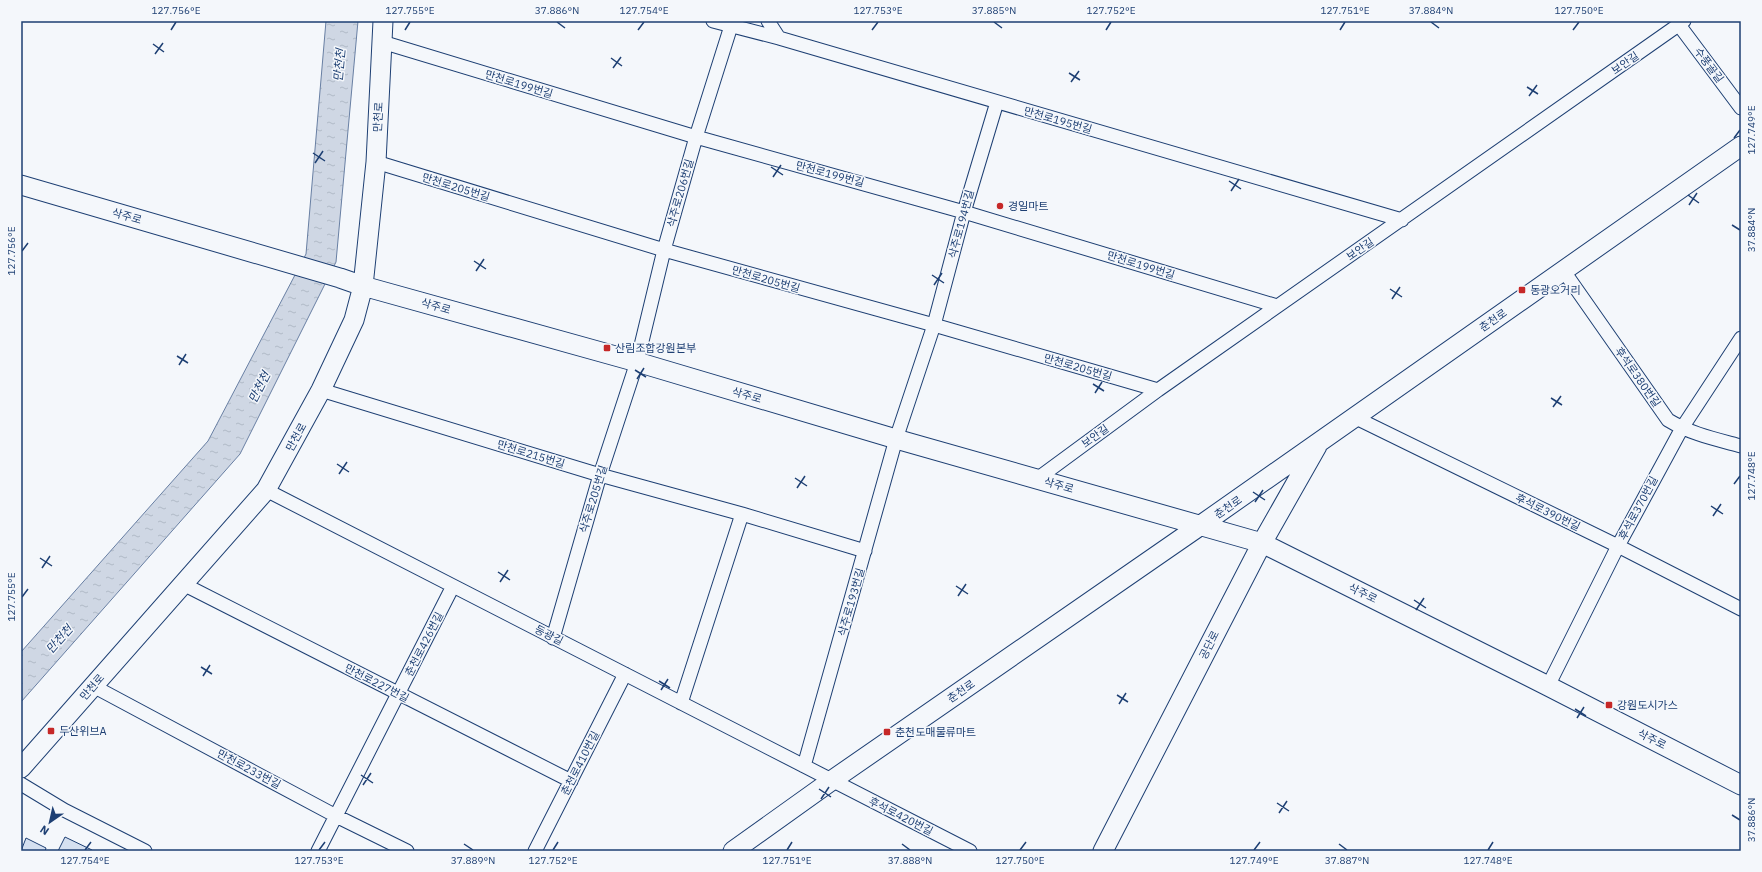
<svg xmlns="http://www.w3.org/2000/svg" width="1762" height="872" font-family="'IBM Plex Sans','Noto Sans KR',sans-serif">
	<defs>
		<pattern id="water-ripples" width="26" height="14" patternUnits="userSpaceOnUse"><rect width="26" height="14" fill="#cfd7e4"/><path d="M2 4q2-2 4 0t4 0M15 11q2-2 4 0t4 0" fill="none" stroke="#b1bac7"/></pattern>
	</defs>
	<rect width="100%" height="100%" fill="#f4f7fb"/>
	<!-- water -->
	<path fill="url(#water-ripples)" stroke="#687fa3" d="M326,21H358L336,262L240,454L21,702V652L208,441L306,254Z"/>
	<!-- building -->
	<path fill="#d5e0f0" stroke="#1d3f73" d="M65,837L92,850V851H58Z
		M26,838L46,848L45,851H21Z"/>
	<g fill="none" stroke-linecap="round" stroke-linejoin="round">
		<defs>
			<path id="street" d="M713,21L779,38L1402,220
				M768,21L779,38
				M1680,21L1679,25L1741,108
				M382,42L696,137L964,212L1277,306
				M376,162L664,250L934,325L1158,390
				M1563,270L1668,420C1691,434 1715,439 1741,446
				M321,390L600,475L742,514L865,551
				M1354,417L1618,546L1741,609
				M1037,479L1158,390L1684,21
				M266,490L970,851
				M183,584L571,781
				M553,638L600,475L637,362L664,250L696,137L731,26
				M93,686L336,816L407,851
				M1548,686L1618,546L1682,428L1741,338
				M681,703L742,514
				M804,766L896,439L934,325L964,212L997,102
				M21,784L64,810L145,851
				M318,851L453,586
				M535,851L625,674"/>
			<path id="secondary" d="M21,185L340,278L363,286L637,362L896,439L1262,543L1548,686L1741,785
				M21,768L266,490L321,390L354,320L363,286L376,162L383,21
				M733,851L831,781L1201,525L1741,146
				M1103,851L1262,543L1317,446"/>
		</defs>
		<!-- street casing -->
		<use href="#street" stroke="#1d3f73" stroke-width="15"/>
		<!-- secondary casing -->
		<use href="#secondary" stroke="#1d3f73" stroke-width="21"/>
		<!-- street -->
		<use href="#street" stroke="#f4f7fb" stroke-width="13"/>
		<!-- secondary -->
		<use href="#secondary" stroke="#f4f7fb" stroke-width="19"/>
	</g>
	<!-- ticks -->
	<path fill="none" stroke="#1d3f73" stroke-width="1.5" d="M557,22L565,28M994,22L1002,28M1431,22L1439,28M171,30L176,22M405,30L410,22M638,30L644,22M872,30L878,22M1106,30L1111,22M1340,30L1345,22M1573,30L1579,22M153,44L164,52M155,54L163,43M611,58L622,66M613,68L621,57M1069,73L1080,80M1071,82L1079,71M1527,87L1538,94M1529,96L1537,85M1734,138L1740,130M313,153L325,161M315,163L323,151M771,167L783,175M773,177L781,165M1229,181L1241,189M1231,191L1239,179M1688,195L1699,203M1689,205L1697,193M1732,225L1740,230M22,251L28,243M474,261L486,269M476,271L484,259M932,275L944,283M934,285L942,273M1390,289L1402,297M1392,299L1400,287M177,356L188,363M179,365L186,354M635,370L646,377M637,379L644,368M1093,384L1104,391M1095,393L1102,382M1551,398L1562,405M1553,407L1561,396M337,464L349,472M339,474L347,462M795,478L807,486M1734,484L1740,476M797,488L805,476M1253,492L1265,500M1255,502L1263,490M1711,506L1723,514M1713,516L1721,504M40,558L52,566M42,568L50,556M498,572L510,580M500,582L508,570M956,586L968,594M958,596L966,584M22,597L28,589M1414,600L1426,608M1416,610L1424,598M201,667L212,674M203,676L210,665M659,681L670,688M661,690L668,679M1117,695L1128,702M1119,704L1126,693M1575,709L1586,716M1577,718L1584,707M361,775L373,783M363,785L371,773M819,789L831,797M821,799L829,787M1277,803L1289,811M1279,813L1287,801M1732,815L1740,820M464,844L473,850M902,844L910,850M1339,844L1347,850M85,850L91,842M319,850L325,842M553,850L558,842M787,850L792,842M1020,850L1026,842M1254,850L1260,842M1488,850L1493,842"/>
	<!-- markers -->
	<g fill="#c62828" stroke="#f4f7fb" stroke-width="1.5">
		<circle cx="1000" cy="206" r="4"/>
		<rect x="1518" y="286" width="8" height="8" rx="2"/>
		<rect x="603" y="344" width="8" height="8" rx="2"/>
		<rect x="1605" y="701" width="8" height="8" rx="2"/>
		<rect x="47" y="727" width="8" height="8" rx="2"/>
		<rect x="883" y="728" width="8" height="8" rx="2"/>
	</g>
	<g text-anchor="middle" dominant-baseline="central" stroke-width="3" stroke-linejoin="round" paint-order="stroke">
		<!-- street labels -->
		<g font-size="11" fill="#1d3f73" stroke="#f4f7fb">
			<text transform="translate(1625 63) rotate(-35)">보안길</text>
			<text transform="translate(1709 65) rotate(53)">수풍골길</text>
			<text transform="translate(519 84) rotate(17)">만천로199번길</text>
			<text transform="translate(378 117) rotate(-87)">만천로</text>
			<text transform="translate(1058 120) rotate(16)">만천로195번길</text>
			<text transform="translate(830 174) rotate(15)">만천로199번길</text>
			<text transform="translate(456 187) rotate(17)">만천로205번길</text>
			<text transform="translate(680 193) rotate(-74)">삭주로206번길</text>
			<text transform="translate(127 216) rotate(16)">삭주로</text>
			<text transform="translate(961 224) rotate(-75)">삭주로194번길</text>
			<text transform="translate(1360 249) rotate(-35)">보안길</text>
			<text transform="translate(1141 265) rotate(17)">만천로199번길</text>
			<text transform="translate(766 279) rotate(16)">만천로205번길</text>
			<text transform="translate(436 306) rotate(16)">삭주로</text>
			<text transform="translate(1493 320) rotate(-35)">춘천로</text>
			<text transform="translate(1078 367) rotate(16)">만천로205번길</text>
			<text transform="translate(1638 377) rotate(55)">후석로380번길</text>
			<text transform="translate(747 395) rotate(16)">삭주로</text>
			<text transform="translate(1095 436) rotate(-36)">보안길</text>
			<text transform="translate(296 437) rotate(-61)">만천로</text>
			<text transform="translate(531 454) rotate(17)">만천로215번길</text>
			<text transform="translate(1059 485) rotate(16)">삭주로</text>
			<text transform="translate(593 499) rotate(-73)">삭주로205번길</text>
			<text transform="translate(1228 507) rotate(-35)">춘천로</text>
			<text transform="translate(1638 508) rotate(-62)">후석로370번길</text>
			<text transform="translate(1548 512) rotate(26)">후석로390번길</text>
			<text transform="translate(1363 593) rotate(26)">삭주로</text>
			<text transform="translate(851 602) rotate(-74)">삭주로193번길</text>
			<text transform="translate(549 635) rotate(27)">동광길</text>
			<text transform="translate(424 644) rotate(-63)">춘천로426번길</text>
			<text transform="translate(1209 645) rotate(-63)">공단로</text>
			<text transform="translate(377 683) rotate(27)">만천로227번길</text>
			<text transform="translate(92 687) rotate(-49)">만천로</text>
			<text transform="translate(961 691) rotate(-35)">춘천로</text>
			<text transform="translate(1652 739) rotate(27)">삭주로</text>
			<text transform="translate(580 763) rotate(-63)">춘천로410번길</text>
			<text transform="translate(249 769) rotate(28)">만천로233번길</text>
			<text transform="translate(901 816) rotate(27)">후석로420번길</text>
		</g>
		<!-- poi labels -->
		<g font-size="11" fill="#1d3f73" stroke="#f4f7fb" text-anchor="start">
			<text x="1008" y="206">경일마트</text>
			<text x="1530" y="290">동광오거리</text>
			<text x="615" y="348">산림조합강원본부</text>
			<text x="1617" y="705">강원도시가스</text>
			<text x="59" y="731">두산위브A</text>
			<text x="895" y="732">춘천도매물류마트</text>
		</g>
		<!-- water labels -->
		<g font-size="12" font-style="italic" fill="#1d3f73" stroke="#f4f7fb">
			<text transform="translate(339 65) rotate(-85)">만천천</text>
			<text transform="translate(259 387) rotate(-63)">만천천</text>
			<text transform="translate(59 639) rotate(-48)">만천천</text>
		</g>
	</g>
	<!-- border -->
	<rect width="1762" height="872" fill="none" stroke="#f4f7fb" stroke-width="44"/>
	<!-- north arrow -->
	<g transform="translate(50 822) rotate(214)" stroke="#f4f7fb" stroke-width="3" paint-order="stroke">
	<path d="M0-3L7 15L0 10L-7 15Z" fill="#1d3f73"/>
	<text y="-6" font-size="11" font-weight="bold" text-anchor="middle" fill="#1d3f73">N</text>
	</g>
	<rect x="22" y="22" width="1718" height="828" fill="none" stroke="#1d3f73" stroke-width="1.5"/>
	<g font-size="10" text-anchor="middle" fill="#1d3f73">
		<text x="176" y="14">127.756°E</text>
		<text x="410" y="14">127.755°E</text>
		<text x="557" y="14">37.886°N</text>
		<text x="644" y="14">127.754°E</text>
		<text x="878" y="14">127.753°E</text>
		<text x="994" y="14">37.885°N</text>
		<text x="1111" y="14">127.752°E</text>
		<text x="1345" y="14">127.751°E</text>
		<text x="1431" y="14">37.884°N</text>
		<text x="1579" y="14">127.750°E</text>
		<text transform="translate(1751 130) rotate(-90)" y="4">127.749°E</text>
		<text transform="translate(1751 230) rotate(-90)" y="4">37.884°N</text>
		<text transform="translate(11 251) rotate(-90)" y="4">127.756°E</text>
		<text transform="translate(1751 476) rotate(-90)" y="4">127.748°E</text>
		<text transform="translate(11 597) rotate(-90)" y="4">127.755°E</text>
		<text transform="translate(1751 820) rotate(-90)" y="4">37.886°N</text>
		<text x="85" y="864">127.754°E</text>
		<text x="319" y="864">127.753°E</text>
		<text x="473" y="864">37.889°N</text>
		<text x="553" y="864">127.752°E</text>
		<text x="787" y="864">127.751°E</text>
		<text x="910" y="864">37.888°N</text>
		<text x="1020" y="864">127.750°E</text>
		<text x="1254" y="864">127.749°E</text>
		<text x="1347" y="864">37.887°N</text>
		<text x="1488" y="864">127.748°E</text>
	</g>
</svg>
